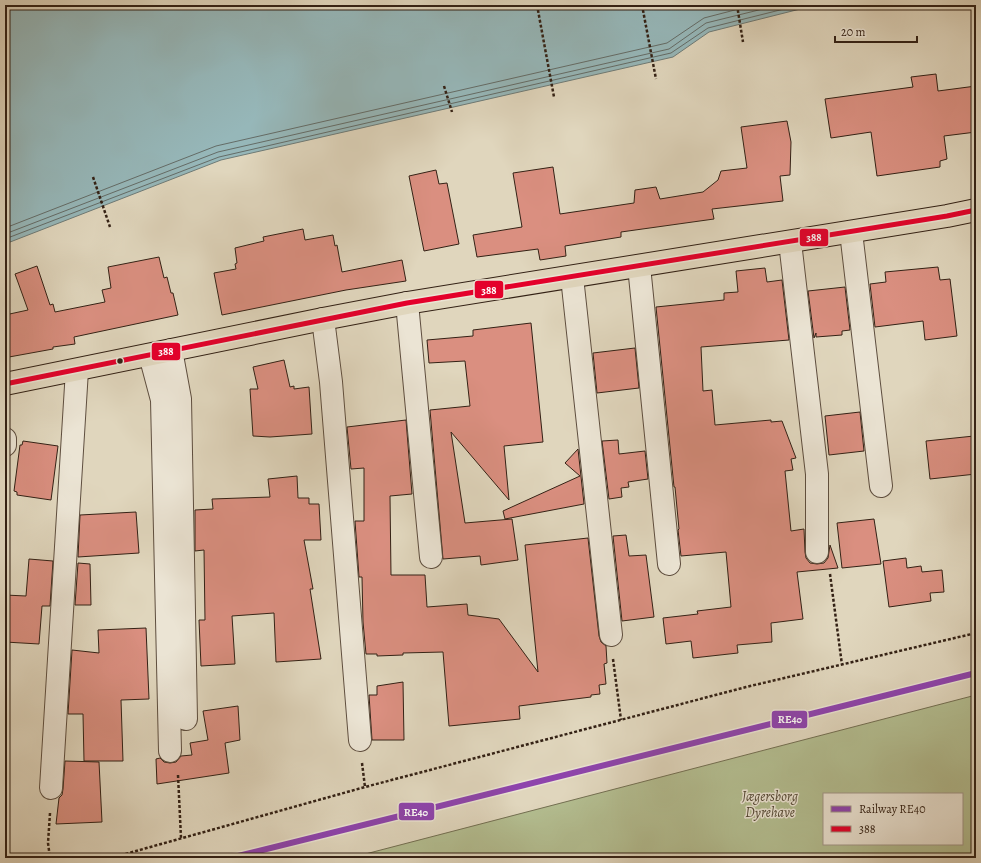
<svg xmlns="http://www.w3.org/2000/svg" width="981" height="863" font-family="Alegreya,serif">
	<rect width="100%" height="100%" fill="#e0d6bd"/>
	<filter id="stains"><feTurbulence type="fractalNoise" baseFrequency=".005" numOctaves="4"/><feColorMatrix values="0 0 0 0 .2 0 0 0 0 .09 0 0 0 0 .02 0 0 0 .5 -.17"/></filter>
	<radialGradient id="worn" r=".72"><stop offset=".6" stop-color="#630" stop-opacity="0"/><stop offset="1" stop-color="#630" stop-opacity=".3"/></radialGradient>
	<!-- green -->
	<path fill="#b3bd90" stroke="#736f52" fill-rule="evenodd" d="M976,695V858H350ZM824,794H962V844H824Z"/>
	<!-- water -->
	<path fill="#96b7b9" stroke="#6e7b77" d="M5,5H816L709,32L673,57L221,160L5,244Z"/>
	<g fill="none" stroke-linecap="round" stroke-linejoin="round">
		<!-- shore -->
		<path stroke="#646c67" stroke-width="1" d="M5,228L216,146L667,43L704,18L754,5
			M5,234L218,152L669,49L706,23L779,5
			M5,239L219,157L671,53L708,28L800,5"/>
	</g>
	<!-- building -->
	<path fill="#da8f80" stroke="#332115" d="M936,74L938,91L976,86V132L944,136L947,159L940,161V167L877,176L871,132L831,138L825,99L913,87L911,77Z
		M787,121L791,142L790,175L780,176L783,201L712,209L714,219L621,232V237L565,246L566,256L540,260L538,249L477,257L473,235L522,227L513,173L553,167L560,214L634,203L635,190L656,187L660,199L703,192L718,180L721,171L747,168L741,127Z
		M436,170L439,184L447,183L459,244L424,251L409,176Z
		M303,229L305,240L333,235L335,246L337,245L342,272L402,260L406,281L346,290L222,315L214,273L236,269L235,264L237,263L235,248L264,241L263,237Z
		M159,257L164,278L167,277L171,293H173L178,315L74,337L75,344L53,347V349L9,357L5,334V315L28,310L15,274L37,266L50,305L53,304L55,312L105,302L102,290L111,288L108,267Z
		M938,267L940,280L950,279L957,336L925,340L923,321L875,327L870,284L886,282L885,272Z
		M765,268L767,282L782,280L789,340L701,347L703,391L712,390L715,425L771,420V422L782,421L796,458L791,459L793,470L785,471L791,531L804,529L805,552L806,558L810,563L817,564L824,563L828,558L830,545L838,568L797,572L803,619L771,623L772,642L737,645L738,653L693,658L691,641L666,644L663,618L698,614L697,611L731,607L726,552L681,556L678,530L679,529L675,487H674L656,307L724,300V293L738,292L736,271Z
		M845,287L850,330L842,331V335L816,337V333L814,338L808,291Z
		M531,323L543,442L504,446L509,500L451,432L465,523L512,519L518,560L481,565L480,556L443,559L430,410L470,406L465,361L429,363L427,340L473,336V330Z
		M635,348L639,388L597,393L593,353Z
		M284,360L290,387L294,386V389L309,387L312,434L270,437L253,436L250,389H258L253,367Z
		M860,412L864,451L829,455L825,416Z
		M406,420L412,494L390,496L391,575H425L427,607L467,604L468,615L499,619L538,672L525,545L588,538L599,636L601,642L606,646L607,663L604,664L606,684L599,685L600,694L591,695V697L519,706L520,719L449,726L443,652L403,653V655L377,656V654H366L363,622L362,577H359L355,521H364V468L351,469L347,427Z
		M974,436L976,474L930,479L926,441Z
		M618,440L619,454L645,451L648,479L628,482L629,487L621,488L622,497L609,499L602,441Z
		M23,441L58,446L51,500L17,495V492L14,491L20,445H22Z
		M578,449L584,504L505,519L503,511L580,476L565,463Z
		M297,476L298,498H309V504H319L321,540H304L313,589H310L321,659L276,662L274,613L232,616L235,664L201,666L199,620H205L204,550L195,551V510L213,509L212,499L270,497L268,479Z
		M136,512L139,553L78,557L80,515Z
		M874,519L881,564L842,568L837,523Z
		M626,535L629,556L646,555L654,617L622,621L613,536Z
		M906,558L907,568L921,566L922,572L942,570L944,592L930,593L931,601L889,607L883,561Z
		M29,559L53,561L50,606H42L39,644L5,642V595L26,596Z
		M78,563L90,564L91,605H75Z
		M146,628L149,699L121,700L123,761H84L83,714H68L72,650L99,653L98,630Z
		M403,682L404,740H372L369,695H377V686Z
		M238,706L240,740L225,743L229,773L157,784L156,759L160,758L164,762L170,763L176,762L181,756L192,755L190,743L208,740L203,711Z
		M65,761L99,762L102,822L56,824L59,798L62,795L63,789Z"/>
	<g fill="none" stroke-linecap="round" stroke-linejoin="round">
		<defs>
			<path id="minor" d="M851,232L881,486
				M790,242L817,474V552
				M639,266L669,564
				M572,277L611,635
				M407,303L431,557
				M323,319L331,382L360,740
				M171,350L180,399L186,719
				M150,355L162,400L170,751
				M5,439V445
				M51,788L77,370"/>
			<path id="major" d="M5,384L323,319L407,303L947,216L976,210"/>
		</defs>
		<!-- minor casing -->
		<use href="#minor" stroke="#5e4e3f" stroke-width="24"/>
		<!-- major casing -->
		<use href="#major" stroke="#332115" stroke-width="24"/>
		<!-- path -->
		<path stroke="#332115" stroke-width="2.5" stroke-dasharray="3 2" stroke-linecap="butt" d="M537,5L554,97
			M642,5L656,79
			M737,5L743,42
			M444,86L452,112
			M93,177L110,227
			M830,574L842,665
			M613,659L621,720
			M362,763L365,787
			M178,775L181,838
			M50,813L48,843L50,858
			M111,858L365,787L746,687L976,633"/>
		<!-- minor -->
		<use href="#minor" stroke="#ebe4d4" stroke-width="22"/>
		<!-- major -->
		<use href="#major" stroke="#e0d6bd" stroke-width="22"/>
		<defs>
			<path id="bus-1" d="M5,384L407,303L947,216L976,210"/>
		</defs>
		<!-- bus-1 casing -->
		<use href="#bus-1" stroke="#ebe4d4" stroke-width="8"/>
		<!-- bus-1 -->
		<use href="#bus-1" stroke="#e4002b" stroke-width="5"/>
		<defs>
			<path id="rail-1" d="M230,858L976,673"/>
		</defs>
		<!-- rail-1 casing -->
		<use href="#rail-1" stroke="#ebe4d4" stroke-width="9"/>
		<!-- rail-1 -->
		<use href="#rail-1" stroke="#8e44ad" stroke-width="6"/>
	</g>
	<!-- markers -->
	<circle fill="#332115" stroke="#ebe4d4" stroke-width="1.5" cx="120" cy="361" r="3.5"/>
	<g text-anchor="middle" dominant-baseline="central" stroke-width="3" stroke-linejoin="round" paint-order="stroke">
		<!-- park labels -->
		<g font-size="14" font-style="italic" fill="#534834" stroke="#ebe4d4">
			<text x="770" y="796">Jægersborg<tspan x="770" dy="16">Dyrehave</tspan></text>
		</g>
	</g>
	<g stroke="#ebe4d4" stroke-width="1.5">
		<rect x="799" y="228" width="30" height="19" rx="4" fill="#e4002b"/>
		<rect x="474" y="280" width="30" height="19" rx="4" fill="#e4002b"/>
		<rect x="151" y="342" width="30" height="19" rx="4" fill="#e4002b"/>
		<rect x="771" y="710" width="37" height="19" rx="4" fill="#8e44ad"/>
		<rect x="398" y="802" width="37" height="19" rx="4" fill="#8e44ad"/>
	</g>
	<g font-size="11" text-anchor="middle" font-weight="bold" fill="#fff">
		<text x="814" y="241">388</text>
		<text x="489" y="294">388</text>
		<text x="166" y="355">388</text>
		<text x="790" y="723">RE40</text>
		<text x="416" y="816">RE40</text>
	</g>
	<!-- margin -->
	<rect width="981" height="863" fill="none" stroke="#e0d6bd" stroke-width="20"/>
	<rect x="6" y="6" width="969" height="851" fill="none" stroke="#332115" stroke-width="2"/>
	<rect x="10" y="10" width="961" height="843" fill="none" stroke="#332115"/>
	<!-- legend -->
	<rect x="823" y="793" width="140" height="52" fill="#ebe4d4" stroke="#a19688"/>
	<rect x="831" y="806" width="20" height="6" fill="#8e44ad" stroke="#a19688"/>
	<text x="859" y="813" font-size="12" fill="#332115">Railway RE40</text>
	<rect x="831" y="826" width="20" height="6" fill="#e4002b" stroke="#a19688"/>
	<text x="859" y="833" font-size="12" fill="#332115">388</text>
	<!-- scale -->
	<path d="M835 36v6h82v-6" fill="none" stroke="#332115" stroke-width="2"/>
	<text x="841" y="36" font-size="12" fill="#332115" stroke="#ebe4d4" stroke-width="3" paint-order="stroke">20 m</text>
	<rect width="100%" height="100%" filter="url(#stains)"/>
	<rect width="100%" height="100%" fill="url(#worn)"/>
</svg>
